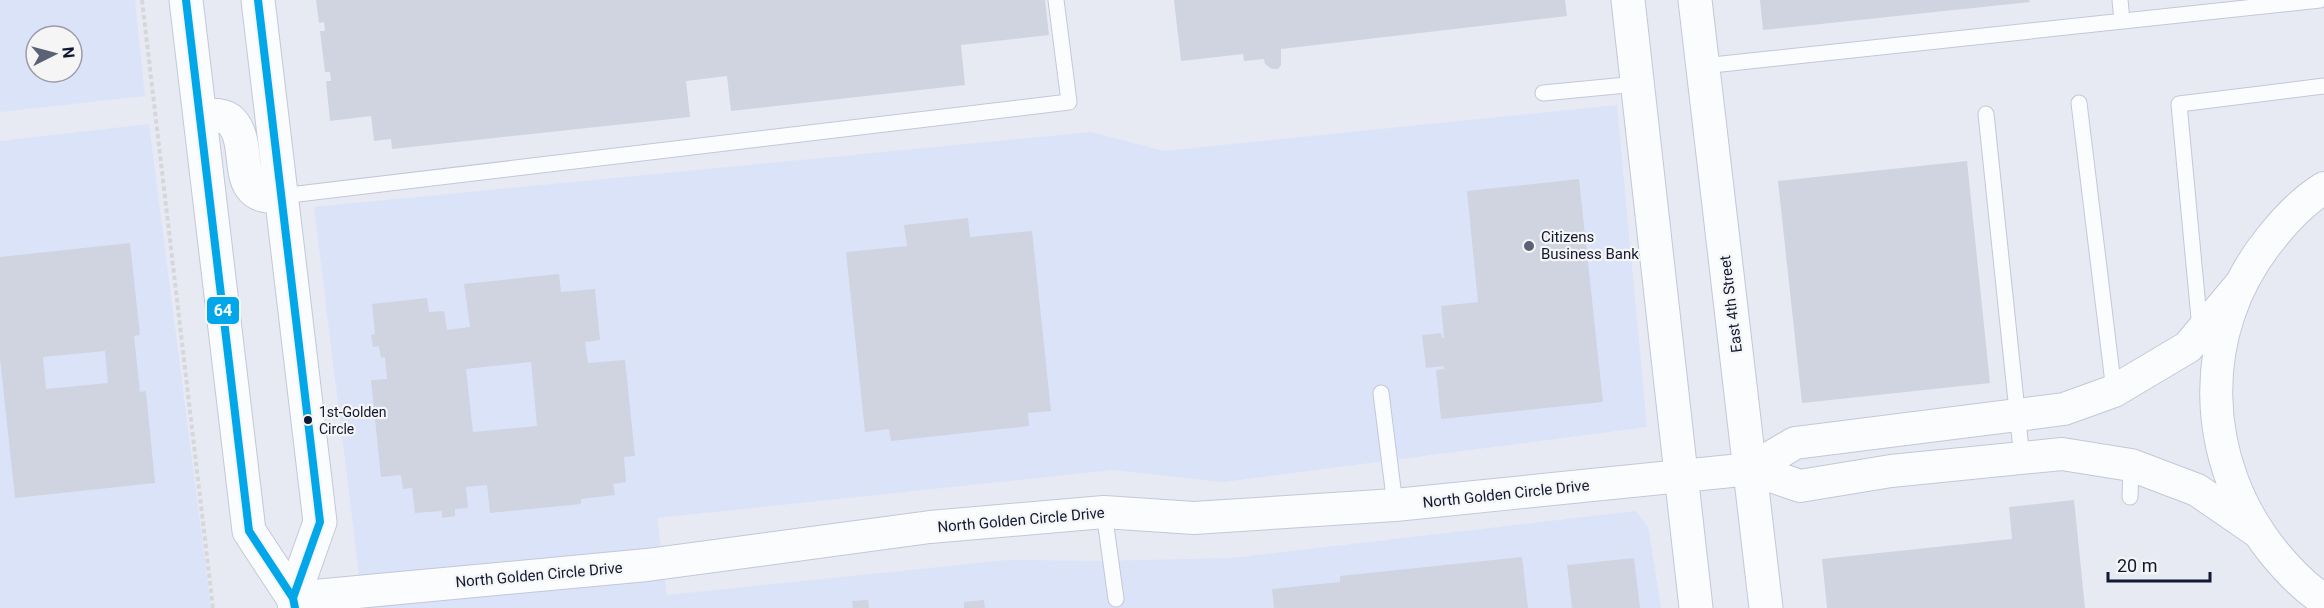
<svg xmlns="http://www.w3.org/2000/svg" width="2324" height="608" font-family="Roboto,sans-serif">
	<rect width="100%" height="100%" fill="#e7eaf2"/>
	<!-- built -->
	<path fill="#dbe3f9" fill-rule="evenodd" d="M0,0H135L145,96L0,112ZM36,36H72V72H36Z
		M1617,105L1647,427L1223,482L1112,470L657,518L667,595L1007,560L1099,561L1232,558L1636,511L1648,527L1661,608H363L314,207L1091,132L1164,151Z
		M149,124L211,608H0V141Z"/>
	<!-- building -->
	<path fill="#d0d4e0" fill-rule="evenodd" d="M316,0H1045L1049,35L961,45L965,85L731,111L727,76L686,81L690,117L392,149L391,139L374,141L371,116L330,121L326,81H331L330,72H325L320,31H325L324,22L319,23Z
		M1174,0H1565L1567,16L1281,49V65L1278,69H1272L1265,64L1264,59L1244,61L1243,54L1181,61Z
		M1760,0H2029L2030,2L1763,30Z
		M1967,161L1990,383L1802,403L1778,181Z
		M1579,179L1603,402L1441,419L1436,370L1444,369V366L1426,368L1422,335L1441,333L1442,338H1444L1441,306L1478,302L1467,191Z
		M968,218L970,237L1032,231L1051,411L1028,413L1029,426L891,441L889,429L865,432L846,252L907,246L904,225Z
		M130,243L140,335L134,336L140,392L146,391L155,483L15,498L0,358V257ZM105,351L108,383L46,389L43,357Z
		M559,274L561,292L595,289L600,340L585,342L588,363L625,360L635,456L624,457L626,482L613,484L615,495L581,499V504L490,513L487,485L466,487L468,508L455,509V516L442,518V511L415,513L412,488L403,489L401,475L381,477L371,380L387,379L385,357L381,358L379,346L373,347L371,335L375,334L372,304L427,298L429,312L444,311L447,330L470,327L464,284ZM531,362L537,426L473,432L466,369Z
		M2074,500L2085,608H1827L1822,559L2012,539L2009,507Z
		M1522,557L1528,608H1274L1272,589L1340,582V576Z
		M1634,558L1640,608H1572L1567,565Z
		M868,600L869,608H853L852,601Z
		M984,600L985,608H964V602Z"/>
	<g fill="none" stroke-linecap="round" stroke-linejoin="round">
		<defs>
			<path id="service" d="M2120,0L2122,21
				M1703,66L2320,0
				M1543,93L1637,84
				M2079,103L2114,391
				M1986,114L2022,459
				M281,196L1069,102L1056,0
				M2200,329L2179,104L2324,86
				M1381,393L1395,505
				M2130,497L2131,465
				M1104,512L1116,599"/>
			<path id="minor" d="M2324,188C2303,201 2286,219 2271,238C2195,331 2200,462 2274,553C2288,570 2305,588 2324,600
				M1751,469L1795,443L2064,409L2114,391L2188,347L2241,284
				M293,598L647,565L930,527L1104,512L1194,518L1395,505L1751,469L1800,486L1891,471L2062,454L2131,465L2197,490L2258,532"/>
			<path id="secondary" d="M186,0L249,531L293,598
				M258,0L320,522L293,598L295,608
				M200,115C210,115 224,114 231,121C255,145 227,202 281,196"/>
			<path id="primary" d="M1628,0L1696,608
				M1695,0L1766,608"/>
		</defs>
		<!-- service casing -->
		<use href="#service" stroke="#c2c8d9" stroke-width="17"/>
		<!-- minor casing -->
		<use href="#minor" stroke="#c2c8d9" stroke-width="34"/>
		<!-- secondary casing -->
		<use href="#secondary" stroke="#c2c8d9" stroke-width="35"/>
		<!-- primary casing -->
		<use href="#primary" stroke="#c2c8d9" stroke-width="35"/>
		<!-- path -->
		<path stroke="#d6d7da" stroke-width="4" stroke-dasharray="4.5 3" stroke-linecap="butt" d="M142,0L213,608"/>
		<!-- service -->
		<use href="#service" stroke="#fbfcfd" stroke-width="15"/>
		<!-- minor -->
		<use href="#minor" stroke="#fbfcfd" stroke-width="32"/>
		<!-- secondary -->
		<use href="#secondary" stroke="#fbfcfd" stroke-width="33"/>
		<!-- primary -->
		<use href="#primary" stroke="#fbfcfd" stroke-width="33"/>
		<defs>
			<path id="bus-1" d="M186,0L249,531L293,598L295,608
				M258,0L320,522L293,598L295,608"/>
		</defs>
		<!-- bus-1 casing -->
		<use href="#bus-1" stroke="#f5f5f5" stroke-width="12"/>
		<!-- bus-1 -->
		<use href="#bus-1" stroke="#01a7e8" stroke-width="8"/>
	</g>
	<!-- markers -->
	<circle fill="#5b6276" stroke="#f5f5f5" stroke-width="2" cx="1529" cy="246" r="6"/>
	<circle fill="#101833" stroke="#f5f5f5" stroke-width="2" cx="308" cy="420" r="5"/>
	<g text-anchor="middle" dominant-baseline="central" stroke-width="4.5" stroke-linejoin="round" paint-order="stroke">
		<!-- bus labels -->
		<g font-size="14" fill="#101833" stroke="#f5f5f5" text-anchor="start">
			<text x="319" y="412">1st-Golden<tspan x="319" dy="17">Circle</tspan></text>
		</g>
		<!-- poi labels -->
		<g font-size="15" fill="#101833" stroke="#f5f5f5" text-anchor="start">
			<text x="1541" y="237">Citizens<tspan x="1541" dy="17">Business Bank</tspan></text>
		</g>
		<!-- street labels -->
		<g font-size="15" fill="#101833" stroke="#f5f5f5">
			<text transform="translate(1731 304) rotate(-97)">East 4th Street</text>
			<text transform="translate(1506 494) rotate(-6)">North Golden Circle Drive</text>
			<text transform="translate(1021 520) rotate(-5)">North Golden Circle Drive</text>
			<text transform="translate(539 575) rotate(-5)">North Golden Circle Drive</text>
		</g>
	</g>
	<rect stroke="#f5f5f5" stroke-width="2" x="206" y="296" width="34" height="29" rx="6" fill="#01a7e8"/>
	<g font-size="16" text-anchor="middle" font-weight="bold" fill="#fff">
		<text x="223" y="316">64</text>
	</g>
	<!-- north arrow -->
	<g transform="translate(54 54) rotate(84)"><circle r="28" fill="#f5f5f5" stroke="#999da7" stroke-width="1.5"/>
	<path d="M0-4.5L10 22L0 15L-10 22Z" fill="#5b6276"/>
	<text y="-9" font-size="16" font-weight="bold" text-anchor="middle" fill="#101833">N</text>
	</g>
	<!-- scale -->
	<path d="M2108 572v9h102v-9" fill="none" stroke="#101833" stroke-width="3"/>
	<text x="2117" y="572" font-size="18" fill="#101833" stroke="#f5f5f5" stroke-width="4.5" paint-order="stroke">20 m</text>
</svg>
